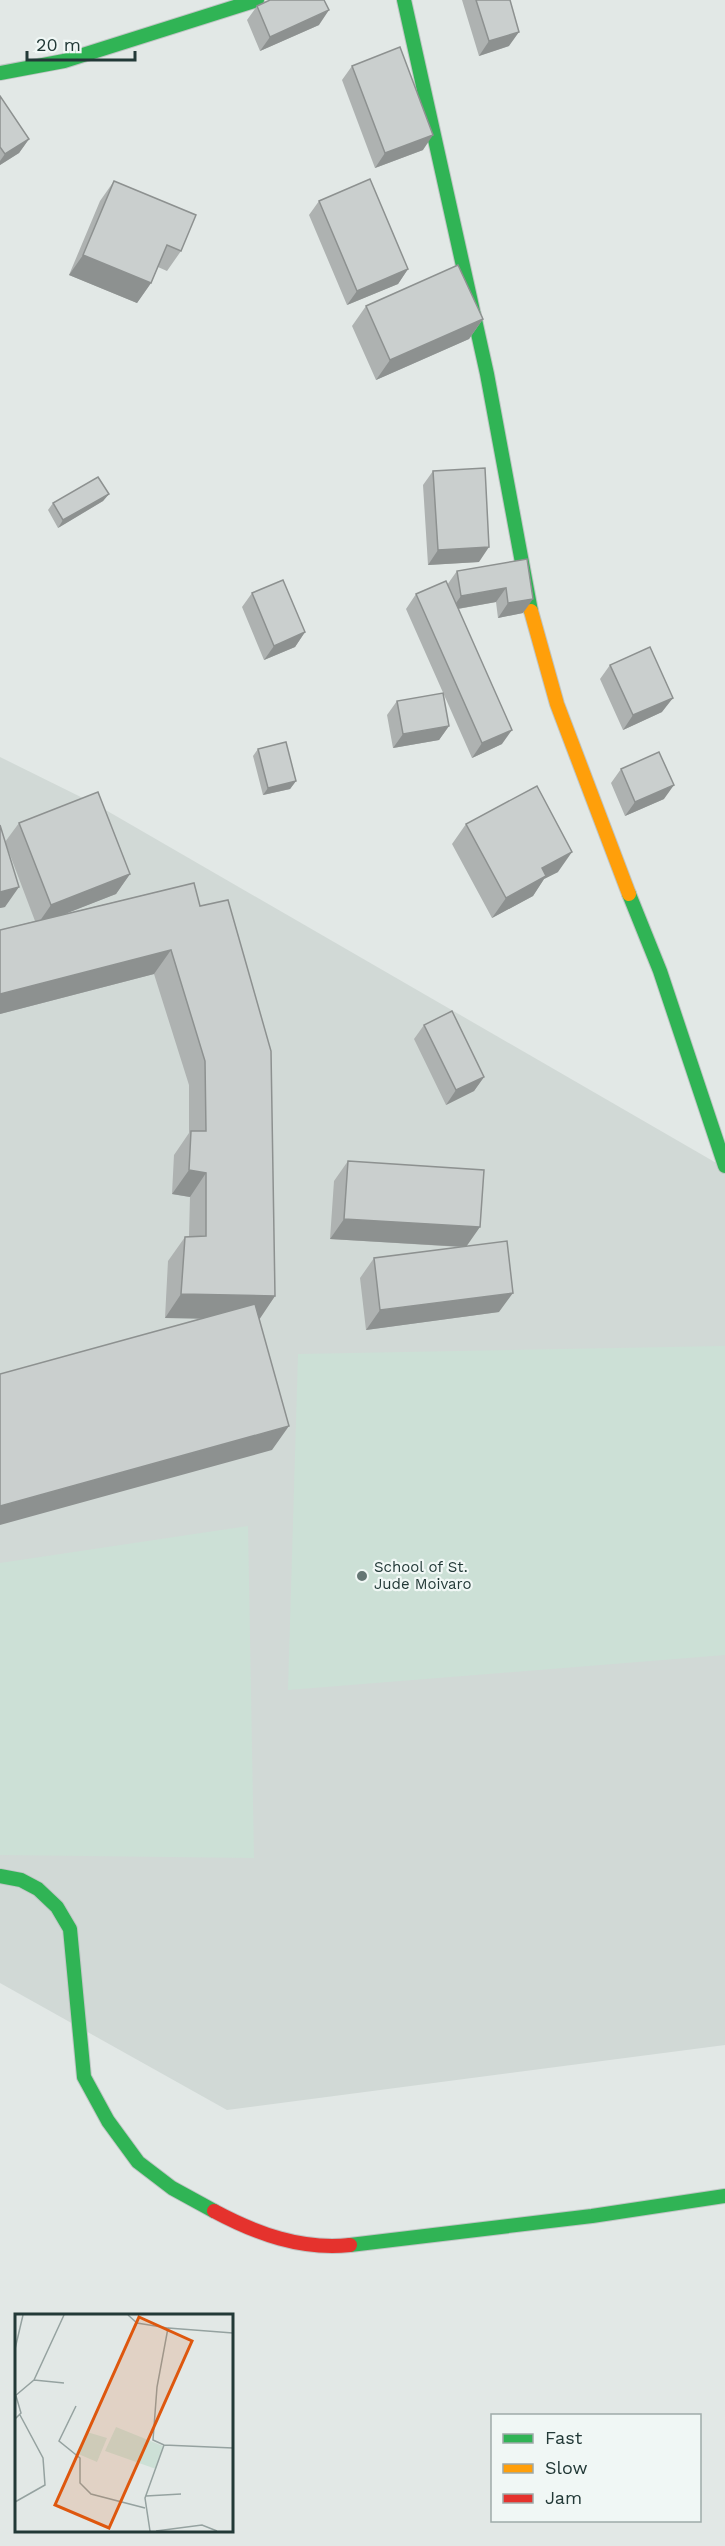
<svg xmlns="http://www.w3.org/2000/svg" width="725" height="2546" font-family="'Work Sans',sans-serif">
	<rect width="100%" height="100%" fill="#e2e8e6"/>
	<!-- built -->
	<path fill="#d1d9d6" d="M0,757L97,805L725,1168V2045L227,2110L0,1983Z"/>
	<!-- green -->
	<path fill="#cce0d6" d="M725,1346V1655L288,1690L298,1354Z
		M248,1526L254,1858L0,1855V1563Z"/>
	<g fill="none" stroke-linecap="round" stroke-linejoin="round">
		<defs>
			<path id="fast" d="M404,0L487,374L531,611
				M0,73L64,61L257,0
				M629,894L660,971L725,1166
				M0,1876L21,1880L38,1889L57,1907L70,1929L84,2077L108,2121L138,2162L172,2188L214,2211
				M350,2245L592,2216L725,2196"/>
			<path id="slow" d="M531,611L557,704L629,894"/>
			<path id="jam" d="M214,2211C257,2234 301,2250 350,2245"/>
		</defs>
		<!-- fast casing -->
		<use href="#fast" stroke="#bfc5c4" stroke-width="16"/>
		<!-- slow casing -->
		<use href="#slow" stroke="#bfc5c4" stroke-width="16"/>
		<!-- jam casing -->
		<use href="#jam" stroke="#bfc5c4" stroke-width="16"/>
		<!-- fast -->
		<use href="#fast" stroke="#30b455" stroke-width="14"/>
		<!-- slow -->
		<use href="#slow" stroke="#ff9f0a" stroke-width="14"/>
		<!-- jam -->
		<use href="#jam" stroke="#e5322d" stroke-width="14"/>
	</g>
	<!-- wall -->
	<path fill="#aeb2b1" d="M462,0H510L509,46L479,56Z
		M257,6L319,25L260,51L247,20Z
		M352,66L423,150L375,168L342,80Z
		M0,96L29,139L19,153L0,165Z
		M114,181L181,251L167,271L158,267L151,283L137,303L69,275L100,201Z
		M319,201L408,269L398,284L347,305L309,215Z
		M366,306L483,319L469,339L376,380L352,326Z
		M433,471L479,562L428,565L423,485Z
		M109,494L103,501L58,528L48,510L53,503Z
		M527,559L523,613L498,618L496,602L458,609L502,744L472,758L406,609L416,594L447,585L457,571Z
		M252,593L305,632L295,647L264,660L242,607Z
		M610,665L662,712L623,730L600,679Z
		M397,701L449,726L439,740L393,748L387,715Z
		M258,749L296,781L290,789L263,795L253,756Z
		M621,769L664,799L625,816L611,783Z
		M19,823L130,874L116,894L64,914L194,883L275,1296L259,1318L272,1450L202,1318H165L168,1261L185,1237L189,1236L190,1197L172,1194L174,1155L189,1133V1085L154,974L0,1014V930L35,921L7,847L5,907L0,908V825L5,842Z
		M466,824L558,872L544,879L533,896L492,918L452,844Z
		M424,1025L484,1077L474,1091L446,1105L414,1039Z
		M348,1161L467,1246L499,1312L366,1330L360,1278L374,1258L461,1247L330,1239L334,1181Z"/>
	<!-- shaded-wall -->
	<path fill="#8d9190" d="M329,10L319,25L260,51L270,37Z
		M519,32L509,46L479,56L489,41Z
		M433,135L423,150L375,168L385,153Z
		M29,139L19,153L0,165V161L5,154Z
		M83,255L151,283L137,303L69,275Z
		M408,269L398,284L347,305L357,291Z
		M483,319L469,339L376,380L390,360Z
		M109,494L103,501L58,528L63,520Z
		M489,547L479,562L428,565L438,550Z
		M506,588L496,602L451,610L461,596Z
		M533,599L523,613L498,618L508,603Z
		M305,632L295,647L264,660L274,646Z
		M673,698L662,712L623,730L633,715Z
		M449,726L439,740L393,748L403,734Z
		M512,730L502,744L472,758L482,743Z
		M296,781L290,789L263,795L268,788Z
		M674,785L664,799L625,816L635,802Z
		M572,852L558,872L544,879L533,896L492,918L506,898L542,868Z
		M130,874L116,894L37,925L51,905Z
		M19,887L5,907L0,908V892Z
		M171,950L154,974L0,1014V994Z
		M484,1077L474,1091L446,1105L456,1090Z
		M189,1170L206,1173L190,1197L172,1194Z
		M344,1219L480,1227L466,1247L330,1239Z
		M513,1293L499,1312L366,1330L380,1310Z
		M181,1294L275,1296L259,1320L165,1318Z
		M289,1426L272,1450L0,1525V1506Z"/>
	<!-- building -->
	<path fill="#cacfce" stroke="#8d9190" stroke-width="1.5" d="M270,0H324L329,10L270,37L257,6Z
		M476,0H510L519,32L489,41Z
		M400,47L433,135L385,153L352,66Z
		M0,96L29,139L5,154L0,147Z
		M370,179L408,269L357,291L319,201Z
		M114,181L196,215L181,251L167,245L151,283L83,255Z
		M458,265L483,319L390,360L366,306Z
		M485,468L489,547L438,550L433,471Z
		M98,477L109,494L63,520L53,503Z
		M527,559L533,599L508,603L506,588L461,596L457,571Z
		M283,580L305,632L274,646L252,593Z
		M446,581L512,730L482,743L416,594Z
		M650,647L673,698L633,715L610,665Z
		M443,693L449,726L403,734L397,701Z
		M286,742L296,781L268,788L258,749Z
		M659,752L674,785L635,802L621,769Z
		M537,786L572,852L542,868L546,876L506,898L466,824Z
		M98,792L130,874L51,905L19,823Z
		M0,825L19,887L0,892Z
		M194,883L200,906L228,900L271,1051L275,1296L181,1294L185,1237L206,1236V1173L189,1170L191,1131H206L205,1061L171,950L0,994V930Z
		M452,1011L484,1077L456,1090L424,1025Z
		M348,1161L484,1170L480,1227L344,1219Z
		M507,1241L513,1293L380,1310L374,1258Z
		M255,1304L289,1426L0,1506V1374Z"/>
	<!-- markers -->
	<circle fill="#657674" stroke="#f0f7f5" stroke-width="2" cx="362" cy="1576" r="6"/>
	<g text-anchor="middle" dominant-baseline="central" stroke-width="4.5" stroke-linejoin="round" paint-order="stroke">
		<!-- poi labels -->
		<g font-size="15" fill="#223937" stroke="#f0f7f5" text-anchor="start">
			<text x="374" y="1567">School of St.<tspan x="374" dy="17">Jude Moivaro</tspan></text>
		</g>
	</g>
	<!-- overview -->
	<g transform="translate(15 2314)">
		<rect width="218" height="218" fill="#e2e8e6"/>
		<path d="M101,113L148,132L141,155L90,137ZM72,118L92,124L82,148L61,139Z" fill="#cce0d6"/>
		<path fill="none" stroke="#95a2a0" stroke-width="1.5" d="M113,1L122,9L153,14L142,73L138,126L149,131L218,134M153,14L218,19M0,35L8,1M19,66L49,1M0,82L19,66L49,69M61,92L44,127L65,144V169L76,180L130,194M0,105L6,99L1,82M131,182L166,180M0,188L30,171L28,144L5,101M135,217L130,184L149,131M141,217L187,211L202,217"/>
		<path fill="#de570e" fill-opacity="0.15" stroke="#de570e" stroke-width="3" d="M124,3L177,27L94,214L40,191Z"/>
		<rect width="218" height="218" fill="none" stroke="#223937" stroke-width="3"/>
	</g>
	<!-- legend -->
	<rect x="491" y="2414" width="210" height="108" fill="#f0f7f5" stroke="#9eaba9" stroke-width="1.5"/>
	<rect x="503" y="2434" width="30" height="9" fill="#30b455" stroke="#9eaba9" stroke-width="1.5"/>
	<text x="545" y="2444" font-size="18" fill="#223937">Fast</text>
	<rect x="503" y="2464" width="30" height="9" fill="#ff9f0a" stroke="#9eaba9" stroke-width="1.5"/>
	<text x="545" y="2474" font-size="18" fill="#223937">Slow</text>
	<rect x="503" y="2494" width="30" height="9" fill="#e5322d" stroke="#9eaba9" stroke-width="1.5"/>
	<text x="545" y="2504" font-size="18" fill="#223937">Jam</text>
	<!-- scale -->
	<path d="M27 51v9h108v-9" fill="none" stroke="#223937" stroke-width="3"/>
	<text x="36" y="51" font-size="18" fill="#223937" stroke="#f0f7f5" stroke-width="4.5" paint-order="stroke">20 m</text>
</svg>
